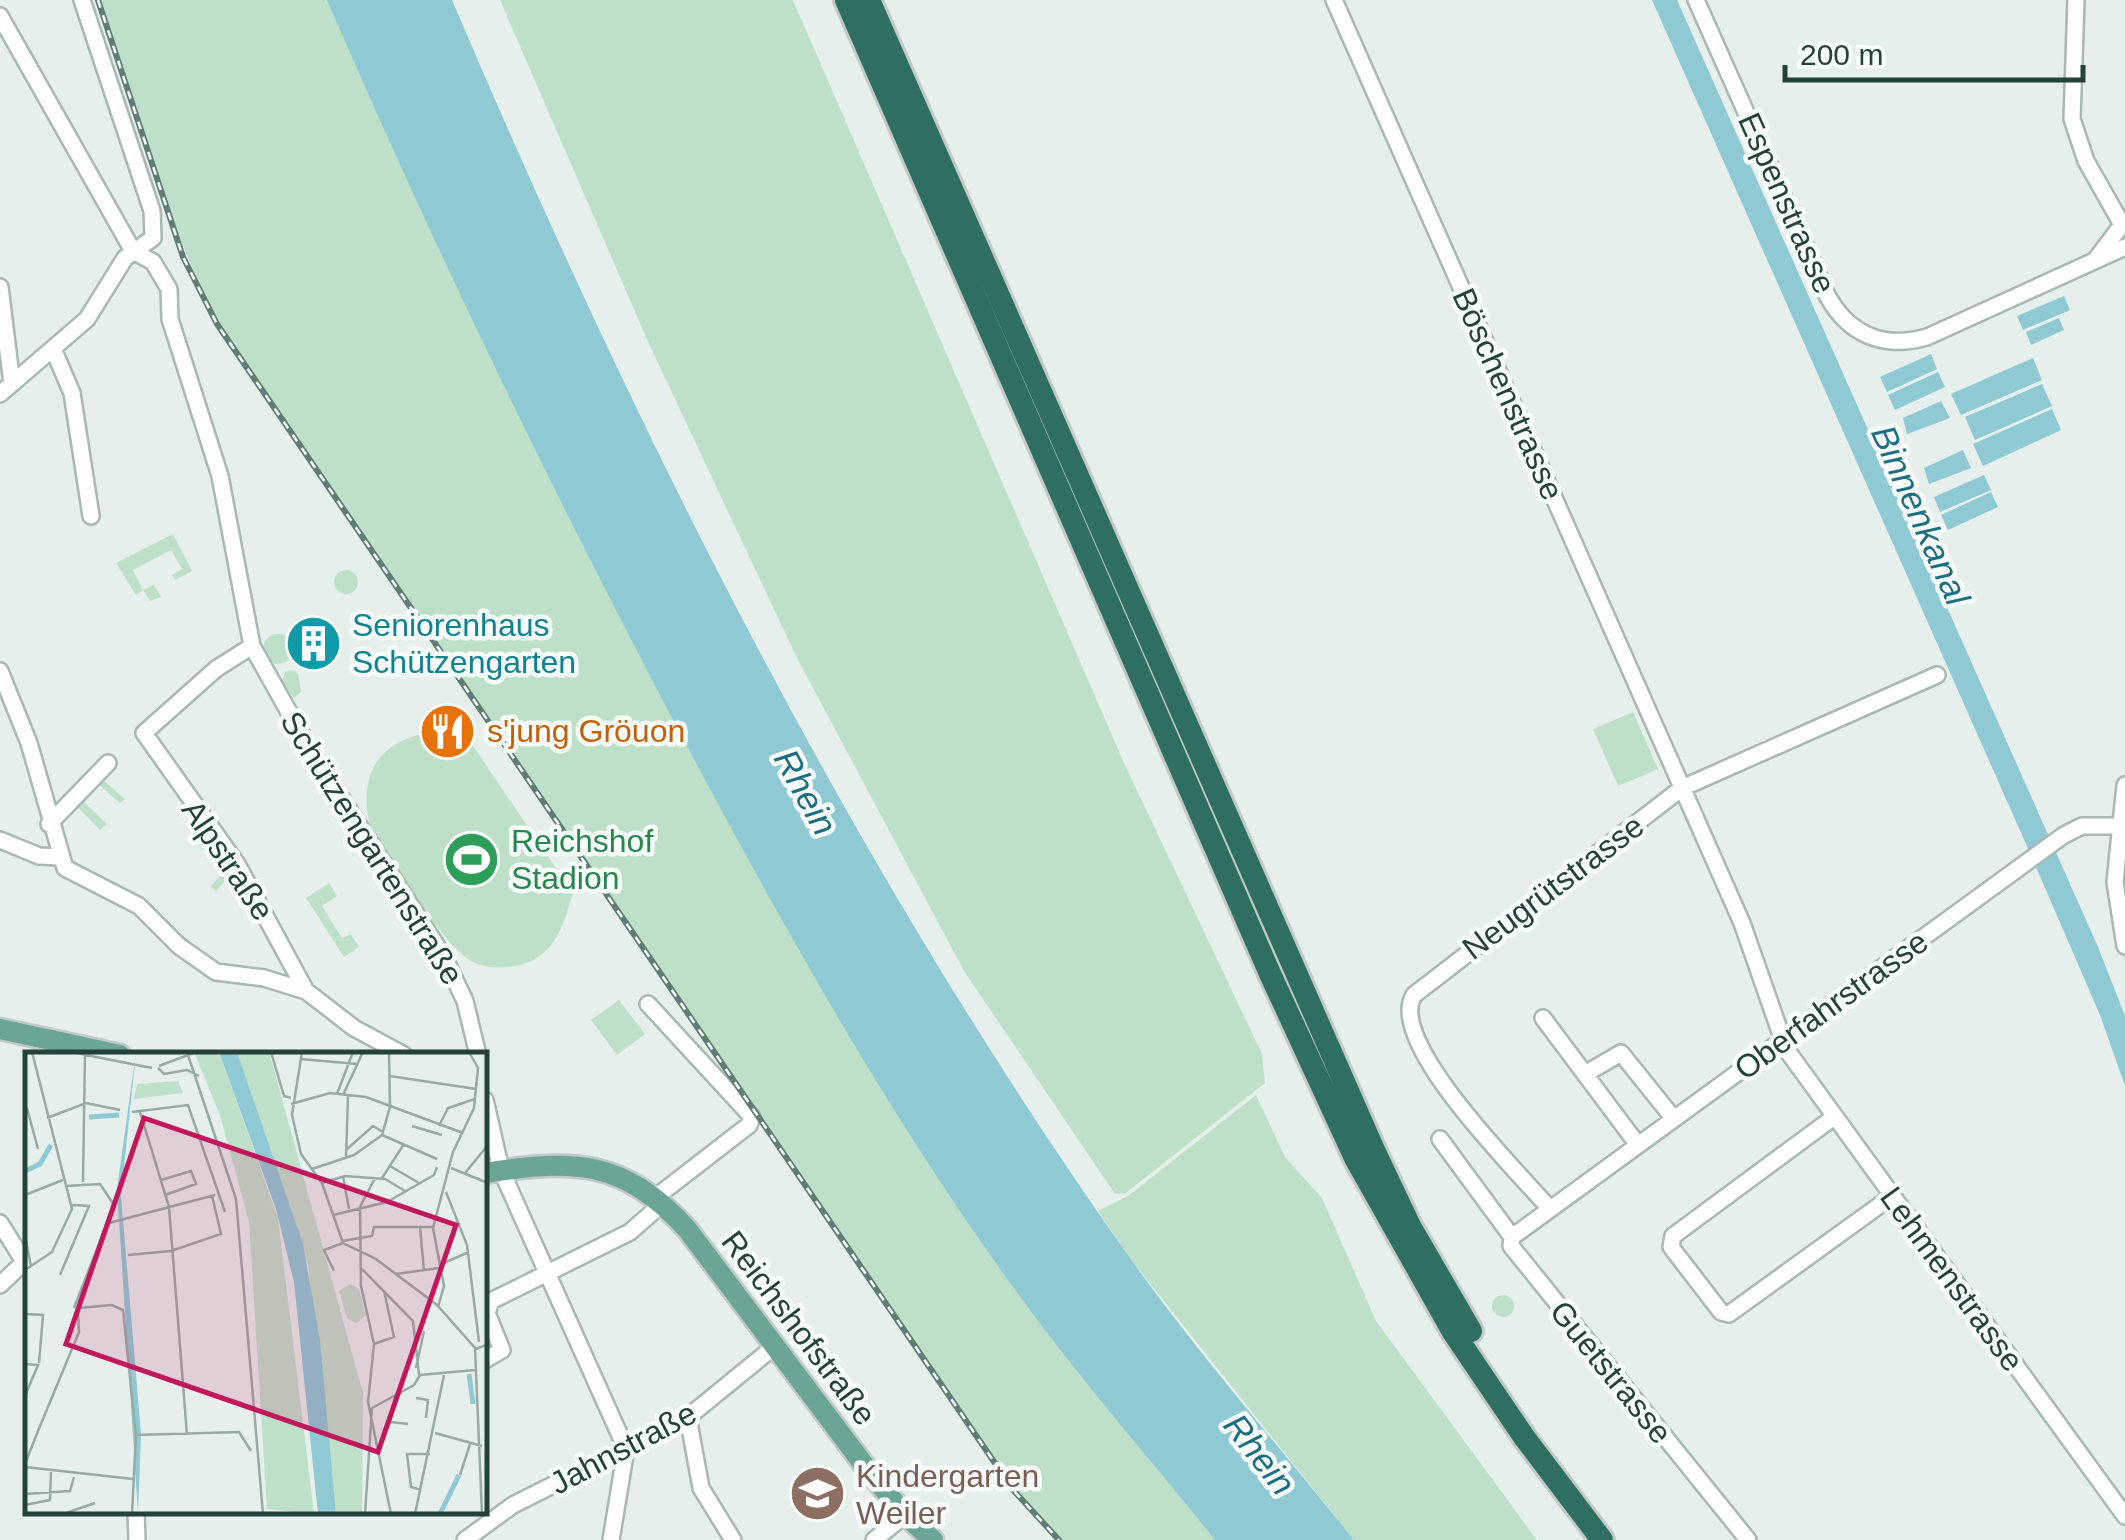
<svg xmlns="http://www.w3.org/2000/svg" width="2125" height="1540" font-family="Arial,sans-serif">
	<rect width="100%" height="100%" fill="#e6efeb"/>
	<!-- green -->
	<path fill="#bfe0c8" d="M99,0H328L1025,1303L1215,1540H1059L1014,1491L217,324L166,207Z
		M500,0H793L1124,763L1262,1054L1265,1083L1126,1193L1115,1194L964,971L797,658L649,344Z
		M173,534L192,571L175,580L172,575L182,569L171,550L133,570L143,590L154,585L161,597L150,601L143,590L136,595L116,563Z
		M334 582a12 12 0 1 1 24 0a12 12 0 1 1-24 0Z
		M263 649a15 15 0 1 1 30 0a15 15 0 1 1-30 0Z
		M293,670L298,674L301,692L294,698L282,681L285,672Z
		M1633,712L1658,769L1618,786L1593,729Z
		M427,733L473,746L573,893C563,927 554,959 515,966C494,970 474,967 458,951C428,921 395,862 370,825C358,777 377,742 427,733Z
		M99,776L125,799L120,803L99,785L84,802L107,824L100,830L73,802Z
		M201,822L235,871L216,891L211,886L225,870L189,837Z
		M329,883L337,896L322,906L342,938L351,934L359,947L344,957L306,898Z
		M619,1000L645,1034L617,1055L591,1020Z
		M1256,1095L1285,1157L1322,1198L1376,1321L1537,1540H1354L1132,1261L1098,1211L1128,1196Z
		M1492 1306a11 11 0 1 1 22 0a11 11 0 1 1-22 0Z"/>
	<!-- water -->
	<path fill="#8ec9d4" d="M327,0H452C640,441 852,866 1130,1258C1199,1355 1279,1446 1354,1540H1215C1152,1461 1084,1384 1024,1302C893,1124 785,930 681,735C554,495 435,250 327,0Z
		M1652,0H1677L2098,947L2125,1016V1086L2100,1015L2026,844Z
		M2064,296L2070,310L2023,330L2017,316Z
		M2059,318L2064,330L2031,345L2026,332Z
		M1931,354L1937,369L1887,392L1880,377Z
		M2033,358L2042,380L1961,415L1951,394Z
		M1938,372L1945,387L1895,410L1888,395Z
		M2042,384L2052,406L1975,440L1965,417Z
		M1941,401L1950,418L1907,434L1903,418Z
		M2052,409L2061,430L1983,466L1973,444Z
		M1963,450L1971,468L1929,484L1924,468Z
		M1984,475L1991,490L1940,512L1934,497Z
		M1991,492L1998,507L1948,530L1941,515Z"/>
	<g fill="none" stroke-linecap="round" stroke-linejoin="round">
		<defs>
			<path id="minor" d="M1334,0L1742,923L1786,1049L2125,1516
				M1696,0L1828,297C1850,336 1885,349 1927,337L2125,247
				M2076,0L2072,119L2086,161L2120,221
				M0,16L133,251
				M133,251L153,262L169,289L170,319L220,476L252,646L309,748L445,959L465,1001L478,1055
				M2096,259L2118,230
				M0,287L12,384
				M54,351L72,393L91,516
				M0,394L87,319L125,258L153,238L152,211L82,0
				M252,646L216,669L144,733L237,864L306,991
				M0,671L29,743L65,868L139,906L179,946L216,972L264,978L306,991L354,1028L404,1055
				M2125,785L2115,882L2125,946
				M49,824L108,763
				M0,840L39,856L59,857
				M648,1004L752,1117L749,1125L656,1197
				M1543,1018L1638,1145
				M1585,1074L1621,1053L1674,1119
				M485,1100L501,1170L626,1449
				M1834,1117L1673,1236L1671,1247L1721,1312L1729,1314L1891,1197
				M1440,1139L1512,1237L1511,1246L1748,1540
				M1550,1209C1518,1172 1385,1041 1414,995L1682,788L1937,675
				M0,1223L28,1268
				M1512,1237L2064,835L2082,826H2120
				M0,1285L24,1262
				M485,1360L502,1350L487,1313L491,1301L630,1232L663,1203
				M688,1417L701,1488L733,1540
				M136,1512L137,1540
				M465,1540L513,1505L688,1417L775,1346
				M611,1540L626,1449
				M874,1540L905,1515"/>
			<path id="major" d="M0,1029L120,1055
				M485,1173C574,1159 623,1159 687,1229L867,1469L905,1515L933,1540"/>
			<path id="highway" d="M846,0L1271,976L1355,1158L1453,1332L1524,1437L1602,1540
				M869,0L1374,1150L1410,1226L1471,1331"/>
		</defs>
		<!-- minor casing -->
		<use href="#minor" stroke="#a8b8b2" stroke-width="20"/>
		<!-- major casing -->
		<use href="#major" stroke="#c2cac8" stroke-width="25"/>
		<!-- highway casing -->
		<use href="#highway" stroke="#c2cac8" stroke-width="28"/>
		<!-- minor -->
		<use href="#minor" stroke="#fff" stroke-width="15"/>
		<!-- major -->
		<use href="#major" stroke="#6aa596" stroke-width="20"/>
		<!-- highway -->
		<use href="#highway" stroke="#2f6f62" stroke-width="22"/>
		<defs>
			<path id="rail" d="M98,0L183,257L217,324L1014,1491L1059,1540"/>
		</defs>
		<!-- rail casing -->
		<use href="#rail" stroke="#5f7d75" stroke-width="6"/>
		<!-- rail -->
		<use href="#rail" stroke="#f7fbf9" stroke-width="2.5" stroke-dasharray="8" stroke-linecap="butt"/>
	</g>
	<!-- icons -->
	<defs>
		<symbol id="building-disc" viewBox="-11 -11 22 22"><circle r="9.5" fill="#0f9aa8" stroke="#f7fbf9"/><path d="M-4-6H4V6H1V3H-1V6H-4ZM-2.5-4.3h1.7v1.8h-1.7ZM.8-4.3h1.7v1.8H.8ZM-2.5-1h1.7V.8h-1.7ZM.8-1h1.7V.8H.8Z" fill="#fff"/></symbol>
		<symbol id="restaurant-disc" viewBox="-11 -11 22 22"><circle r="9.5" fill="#e8710a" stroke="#f7fbf9"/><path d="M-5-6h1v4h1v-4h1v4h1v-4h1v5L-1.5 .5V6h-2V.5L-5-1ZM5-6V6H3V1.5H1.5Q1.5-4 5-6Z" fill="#fff"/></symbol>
		<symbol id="stadium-disc" viewBox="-11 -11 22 22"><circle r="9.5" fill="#2e9e5b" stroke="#f7fbf9"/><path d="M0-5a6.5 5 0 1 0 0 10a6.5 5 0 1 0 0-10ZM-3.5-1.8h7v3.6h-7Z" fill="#fff"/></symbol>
		<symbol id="school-disc" viewBox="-11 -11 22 22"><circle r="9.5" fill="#8d6e63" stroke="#f7fbf9"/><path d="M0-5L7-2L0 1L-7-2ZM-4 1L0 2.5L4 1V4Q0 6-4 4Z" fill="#fff"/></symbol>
	</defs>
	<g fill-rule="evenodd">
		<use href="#building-disc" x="282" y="612" width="63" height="63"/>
		<use href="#restaurant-disc" x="416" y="700" width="63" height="63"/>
		<use href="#stadium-disc" x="440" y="828" width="63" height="63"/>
		<use href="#school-disc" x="786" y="1462" width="63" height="63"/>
	</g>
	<g text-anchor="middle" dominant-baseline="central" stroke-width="9" stroke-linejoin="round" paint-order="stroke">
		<!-- street labels -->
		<g font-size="32" fill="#24423a" stroke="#f7fbf9">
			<text transform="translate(1787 203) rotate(66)">Espenstrasse</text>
			<text transform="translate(1508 394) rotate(66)">Böschenstrasse</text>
			<text transform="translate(372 848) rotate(58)">Schützengartenstraße</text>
			<text transform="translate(228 860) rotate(56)">Alpstraße</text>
			<text transform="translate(1553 887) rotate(-37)">Neugrütstrasse</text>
			<text transform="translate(1831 1005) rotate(-36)">Oberfahrstrasse</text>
			<text transform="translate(1952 1279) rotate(54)">Lehmenstrasse</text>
			<text transform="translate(799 1328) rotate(53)">Reichshofstraße</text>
			<text transform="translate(1611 1372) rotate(51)">Guetstrasse</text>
			<text transform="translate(623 1448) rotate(-28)">Jahnstraße</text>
		</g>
		<!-- culture labels -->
		<g font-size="32" fill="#0d838f" stroke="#f7fbf9" text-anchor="start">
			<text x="352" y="625">Seniorenhaus<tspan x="352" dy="37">Schützengarten</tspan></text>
		</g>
		<!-- food labels -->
		<g font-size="32" fill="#c56008" stroke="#f7fbf9" text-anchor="start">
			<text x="487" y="731">s'jung Gröuon</text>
		</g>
		<!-- leisure labels -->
		<g font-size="32" fill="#27864d" stroke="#f7fbf9" text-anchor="start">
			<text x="511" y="841">Reichshof<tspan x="511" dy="37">Stadion</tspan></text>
		</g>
		<!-- education labels -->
		<g font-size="32" fill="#785e54" stroke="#f7fbf9" text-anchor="start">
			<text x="856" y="1476">Kindergarten<tspan x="856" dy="37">Weiler</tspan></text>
		</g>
		<!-- water labels -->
		<g font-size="35" font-style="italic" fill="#1c6f80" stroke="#f7fbf9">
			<text transform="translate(1921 515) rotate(66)">Binnenkanal</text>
			<text transform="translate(806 792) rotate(61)">Rhein</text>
			<text transform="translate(1260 1454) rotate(52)">Rhein</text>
		</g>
	</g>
	<!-- overview -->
	<g transform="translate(25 1052)">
		<rect width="462" height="462" fill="#e6efeb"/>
		<path d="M169,0H194L253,166L289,462L242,457L224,170L195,63ZM212,0H244L338,341L337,462H311L283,213ZM153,29L158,41L109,47L112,32ZM325,232L334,237L341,263L331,271L322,266L314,239Z" fill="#bfe0c8"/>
		<path d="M111,0L96,144L116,382L113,462L92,137ZM194,0H212L278,192L295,288L311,462H293L269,230L251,157Z" fill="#8ec9d4"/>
		<path fill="none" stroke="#8ec9d4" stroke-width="5" d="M64,65L94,63M0,119L15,112L26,93M444,322L448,352M415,462L434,423"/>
		<path fill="none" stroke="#98aaa4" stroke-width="2.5" d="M46,0L127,16M162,0L211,147L238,462M246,0L259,44L266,46M277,0L267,63L276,102L297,131L318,191L351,207L412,253L451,297L461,293M275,7L332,12M134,14L171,0M133,16L139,22L162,18L174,24M365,24L451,37M312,42L328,0M318,43L338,0M266,52L305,41L341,45L438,81M2,56L13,97M107,60L163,53L200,160M115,60L144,155L162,383M22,66L61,51L95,58M387,74L417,83M414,74L423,56L450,47M357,83L412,107M321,98L348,74L358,80M321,105L323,44M365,114L394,131M426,116L463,131M287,117L329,103L357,83L365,55L364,0M440,121L463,93M318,124L324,157M357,126L379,92M136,128L166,119L171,132L140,143M58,130L60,0M297,131L320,124L360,127L380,139M41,134L75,132L89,153L49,256M421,140L442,193L454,290M0,143L38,128M335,155L336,234L349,292L343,350L366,462M335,155L350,126M308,163L362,150L409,123L412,115M84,171L190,143M395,175L399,219M0,183L6,215M317,189L347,184L349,175H409M103,203L146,199L196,182L187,144M414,213L444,200M337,217L388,269L394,323M0,218L27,200L47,157L7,0M309,219L299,198L318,191M371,222L414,216M35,223L64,154L47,153M413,255L419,234L408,176L428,100L449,56L453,16L444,0M53,256L87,253L98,258L111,383L214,380L226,399M0,262L18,263L14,311M349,292L369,285L359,239M450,296L457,462M0,312L13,313L0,344M391,316L399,279M371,343L365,370L383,372M391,346L403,348L401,366M347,356L389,333L395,323L450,318M13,379L54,280L53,260M410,381L457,394M0,412L13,379M0,415L108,427M435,423L445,392M396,438L386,435L382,402H405M0,442L45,439L49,425M0,453L25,448L26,418M38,462L70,451M107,462L111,383M340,462L347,356M390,462L419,323"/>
		<path fill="#c2185b" fill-opacity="0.15" stroke="#c2185b" stroke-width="5" d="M119,66L431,173L353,400L41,292Z"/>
		<rect width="462" height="462" fill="none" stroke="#24423a" stroke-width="5"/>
	</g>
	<!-- scale -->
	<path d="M1785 65v15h298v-15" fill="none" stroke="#24423a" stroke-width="5"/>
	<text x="1800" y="65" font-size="30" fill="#24423a" stroke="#f7fbf9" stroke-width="8" paint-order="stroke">200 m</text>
</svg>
